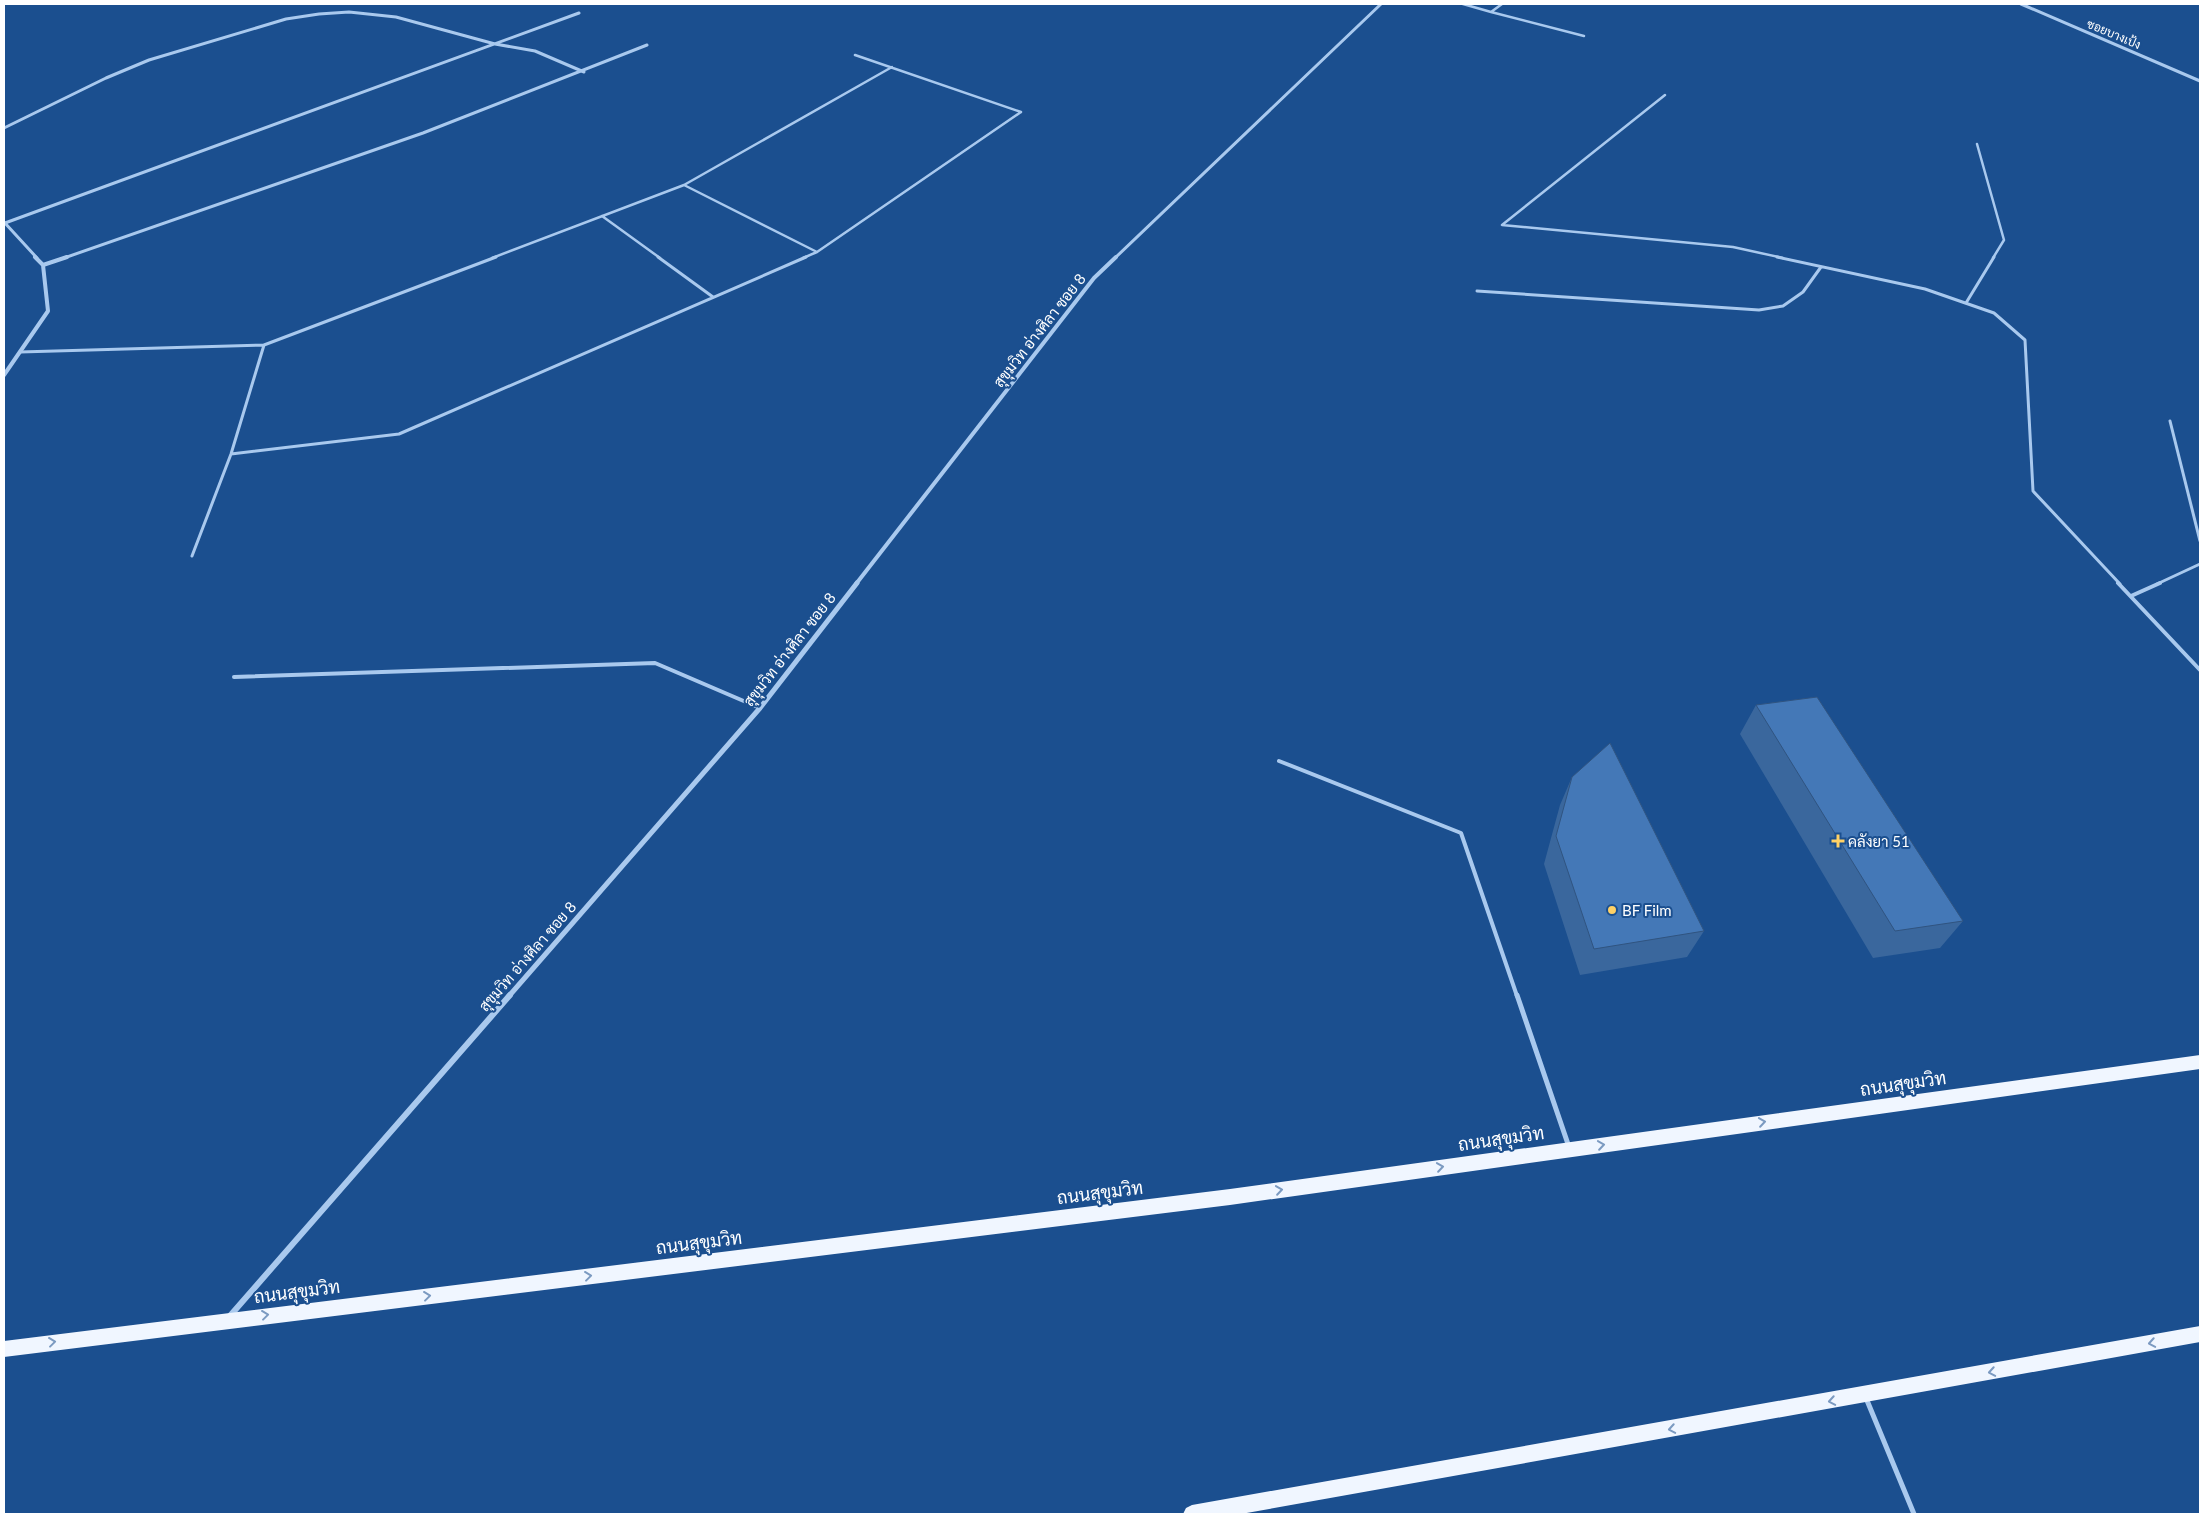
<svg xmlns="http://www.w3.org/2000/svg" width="2204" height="1518" font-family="Lato,Sarabun,sans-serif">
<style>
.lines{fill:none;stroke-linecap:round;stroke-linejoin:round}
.lane-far3{stroke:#a9c9ee;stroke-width:2.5}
.lane-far2{stroke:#a9c9ee;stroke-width:3}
.lane-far1{stroke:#a9c9ee;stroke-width:4}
.lane{stroke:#a9c9ee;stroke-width:5}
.street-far3{stroke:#a9c9ee;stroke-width:3}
.street-far2{stroke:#a9c9ee;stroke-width:4}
.street-far1{stroke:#a9c9ee;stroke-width:5}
.street{stroke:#a9c9ee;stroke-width:6}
.primary{fill:#f0f6ff;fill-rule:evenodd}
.wall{fill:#3a679d}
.building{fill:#4478b7;stroke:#305480}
.oneway{stroke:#7b9ac1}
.poi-dot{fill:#ffd166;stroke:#1b4f8f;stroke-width:2}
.labels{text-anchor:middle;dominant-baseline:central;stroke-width:4;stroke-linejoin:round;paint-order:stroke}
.far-street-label{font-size:12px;fill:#fff;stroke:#1b4f8f}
.street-label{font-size:15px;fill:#fff;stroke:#1b4f8f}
.poi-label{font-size:15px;fill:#fff;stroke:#1b4f8f;text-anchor:start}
.near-street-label{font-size:18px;fill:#fff;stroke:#1b4f8f}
</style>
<rect width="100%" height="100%" fill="#1b4f8f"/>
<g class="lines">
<path class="lane-far3" d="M 1463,4 L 1491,12 L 1502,4
M 1491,12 L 1584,36
M 855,55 L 1021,112
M 1665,95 L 1502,225 L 1733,247 L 1783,258
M 1977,144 L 2004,240 L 1993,258
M 684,185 L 817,252
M 602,216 L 660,258
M 492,258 L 684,185 L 892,67
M 803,258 L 817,252 L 1021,112"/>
<path class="lane-far2" d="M 658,257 L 713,297
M 1777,257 L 1925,289 L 1994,313 L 2025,340 L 2033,491 L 2120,584
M 1477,291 L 1759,310 L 1783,306 L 1803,292 L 1821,267
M 1966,303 L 1994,257
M 264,345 L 496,257
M 20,352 L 264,345 L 231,454 L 192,556
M 2170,421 L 2200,541
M 231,454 L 399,434 L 806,257
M 2157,584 L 2200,564"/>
<path class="lane-far1" d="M 2118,583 L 2200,670
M 2131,596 L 2160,583
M 234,677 L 655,663 L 760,708
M 1279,761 L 1461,833 L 1517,996"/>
<path class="lane" d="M 1517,995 L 1569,1147
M 1866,1398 L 1914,1514"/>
<path class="street-far3" d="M 2021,4 L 2200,81
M 4,128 L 106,78 L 149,60 L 286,19 L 319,14 L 349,12 L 396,17 L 495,44 L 535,51 L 584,72
M 4,222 L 37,258
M 5,223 L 579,13
M 64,258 L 423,133 L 647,45
M 1115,258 L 1381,4"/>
<path class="street-far2" d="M 43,265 L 67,257
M 4,375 L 48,311 L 43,265 L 35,257
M 856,584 L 1094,278 L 1116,257"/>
<path class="street-far1" d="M 509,996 L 760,708 L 857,583"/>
<path class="street" d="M 229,1317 L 510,995"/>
<path class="primary" d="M 2200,1055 L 2200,1069 L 1230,1205 L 4,1357 L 4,1341 L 1230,1189 Z
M 2200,1326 L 2200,1342 L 1241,1514 L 1183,1514 L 1186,1508 L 1192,1505 Z"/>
</g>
<path class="wall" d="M 1756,705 L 1963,921 L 1940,948 L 1873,958 L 1740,734 Z
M 1572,777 L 1704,931 L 1687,957 L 1580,975 L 1544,864 L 1560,805 Z"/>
<path class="building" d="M 1817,697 L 1963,921 L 1895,931 L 1756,705 Z
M 1610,743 L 1704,931 L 1594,949 L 1556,836 L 1572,777 Z"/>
<defs><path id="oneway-chevron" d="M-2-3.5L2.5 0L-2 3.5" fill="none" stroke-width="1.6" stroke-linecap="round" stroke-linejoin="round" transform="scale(1.25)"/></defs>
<g class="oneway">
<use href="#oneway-chevron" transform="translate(1762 1122) rotate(-8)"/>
<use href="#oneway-chevron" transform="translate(1601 1145) rotate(-8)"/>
<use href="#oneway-chevron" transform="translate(1440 1167) rotate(-8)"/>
<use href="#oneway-chevron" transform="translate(1279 1190) rotate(-8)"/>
<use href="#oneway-chevron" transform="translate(588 1276) rotate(-7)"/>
<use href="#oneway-chevron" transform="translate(427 1296) rotate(-7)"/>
<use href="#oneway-chevron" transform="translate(265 1315) rotate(-7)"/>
<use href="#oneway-chevron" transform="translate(52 1342) rotate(-7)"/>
<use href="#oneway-chevron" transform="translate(2152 1343) rotate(170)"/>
<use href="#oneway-chevron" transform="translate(1992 1372) rotate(170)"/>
<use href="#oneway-chevron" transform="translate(1832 1401) rotate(170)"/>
<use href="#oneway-chevron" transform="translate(1672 1429) rotate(170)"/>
</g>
<g class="poi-dot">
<path d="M1835.5 833.5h5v5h5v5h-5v5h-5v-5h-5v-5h5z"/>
<circle cx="1612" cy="910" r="5"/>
</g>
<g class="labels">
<g class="far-street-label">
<text transform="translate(2114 34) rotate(23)">ซอยบางเป้ง</text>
</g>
<g class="street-label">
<text transform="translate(1039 330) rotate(-52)">สุขุมวิท อ่างศิลา ซอย 8</text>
<text transform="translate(789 649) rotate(-52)">สุขุมวิท อ่างศิลา ซอย 8</text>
<text transform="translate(527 956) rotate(-49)">สุขุมวิท อ่างศิลา ซอย 8</text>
</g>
<g class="poi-label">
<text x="1848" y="841">คลังยา 51</text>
<text x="1622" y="910">BF Film</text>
</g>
<g class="near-street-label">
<text transform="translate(1903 1083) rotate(-8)">ถนนสุขุมวิท</text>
<text transform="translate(1501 1138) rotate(-8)">ถนนสุขุมวิท</text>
<text transform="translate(1100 1192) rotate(-7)">ถนนสุขุมวิท</text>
<text transform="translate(699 1242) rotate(-7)">ถนนสุขุมวิท</text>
<text transform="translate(297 1291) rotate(-7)">ถนนสุขุมวิท</text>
</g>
</g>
<rect width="2204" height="1518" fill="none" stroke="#ffffff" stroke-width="10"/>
</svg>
